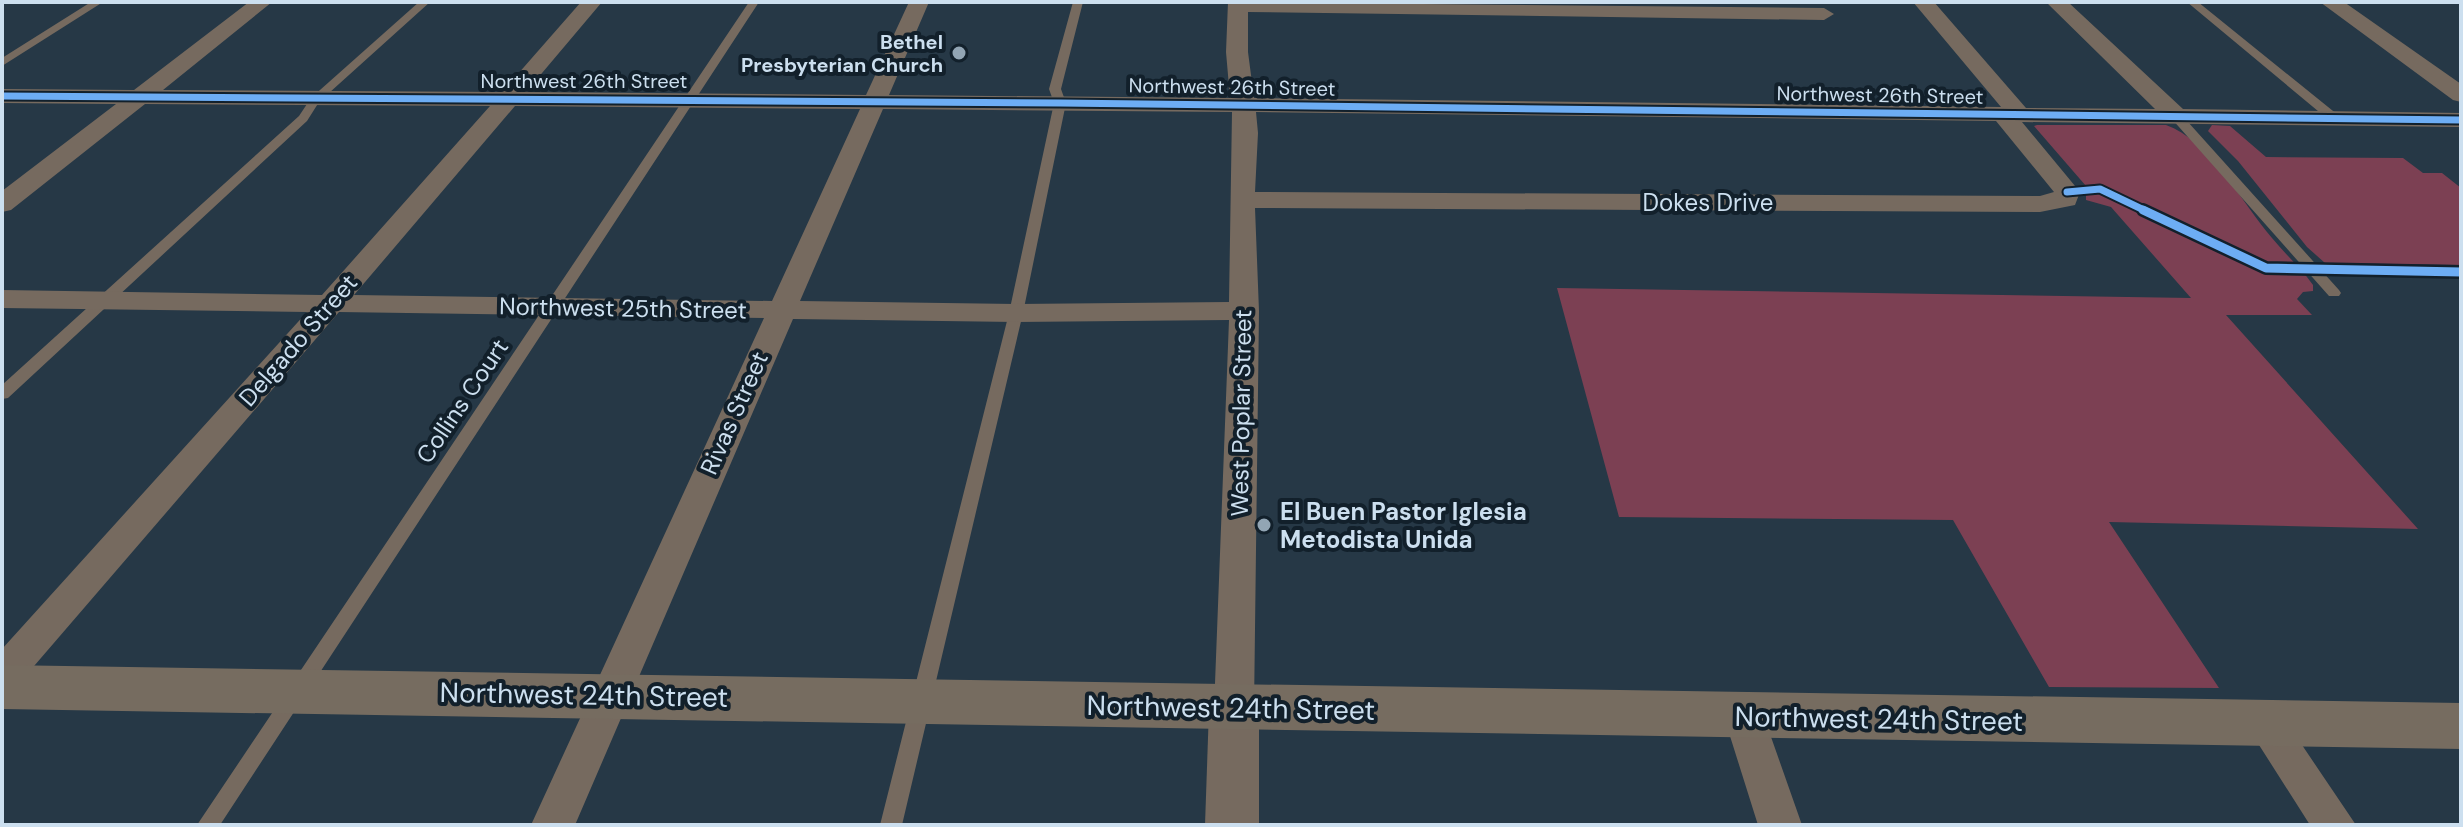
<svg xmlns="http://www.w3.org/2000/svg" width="2463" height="827" font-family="'DM Sans',sans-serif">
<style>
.green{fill:#7c4053}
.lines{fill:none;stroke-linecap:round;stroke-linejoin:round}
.service{fill:#766a5f;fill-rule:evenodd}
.minor{fill:#766a5f;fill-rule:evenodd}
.tertiary{fill:#766a5f;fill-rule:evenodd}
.secondary{fill:#766c60;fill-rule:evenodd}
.cycleway-far1-casing{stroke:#12202b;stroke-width:11}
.cycleway-casing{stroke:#12202b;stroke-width:14}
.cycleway-far1{stroke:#6dadf4;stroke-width:7}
.cycleway{stroke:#6dadf4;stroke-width:9}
.poi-dot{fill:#92a5b4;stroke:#12202b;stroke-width:3}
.labels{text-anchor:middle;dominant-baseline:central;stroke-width:8;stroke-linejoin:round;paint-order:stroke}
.far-poi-label{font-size:20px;font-weight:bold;fill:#ccdfef;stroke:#12202b;text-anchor:end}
.far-street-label{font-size:20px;fill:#ccdfef;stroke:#12202b}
.street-label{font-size:24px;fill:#ccdfef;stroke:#12202b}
.poi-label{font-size:24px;font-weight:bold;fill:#ccdfef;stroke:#12202b;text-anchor:start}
.near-street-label{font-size:28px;fill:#ccdfef;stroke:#12202b}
</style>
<rect width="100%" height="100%" fill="#263846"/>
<path class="green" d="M 2037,125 L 2166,125 C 2208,139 2243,204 2272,238 C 2285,254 2301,268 2313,285 L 2313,291 L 2303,292 L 2297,299 L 2312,315 L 2226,315 L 2418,529 L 2109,522 L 2219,688 L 2049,687 L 1953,520 L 1619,517 L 1557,288 L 2191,298 L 2111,207 L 2086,200 L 2086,186 L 2034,126 Z
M 2212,125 L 2230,126 L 2266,157 L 2403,158 L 2423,173 L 2442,173 L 2461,188 L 2461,265 L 2325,263 L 2307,247 L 2238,161 L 2208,131 Z"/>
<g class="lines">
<path class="service" d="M 91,2 L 103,2 L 2,66 L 2,58 Z
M 419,2 L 430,2 L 319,102 L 307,121 L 8,398 L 2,399 L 2,385 L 299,116 L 311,98 Z
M 749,2 L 759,2 L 220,825 L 197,825 Z
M 1073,2 L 1083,2 L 1061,89 L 1066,103 L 1023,313 L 902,825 L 880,825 L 1009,313 L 1054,103 L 1049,89 Z
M 2187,2 L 2198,2 L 2338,115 L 2338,121 L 2330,121 Z
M 2175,111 L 2179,112 L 2339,290 L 2341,293 L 2339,296 L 2329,296 L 2171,118 L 2169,115 Z"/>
<path class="minor" d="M 249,2 L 272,2 L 163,90 L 502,92 L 581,2 L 602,2 L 526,92 L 866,95 L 909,2 L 929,2 L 889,95 L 1230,98 L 1226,52 L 1228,2 L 1824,8 L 1834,14 L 1824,20 L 1248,12 L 1248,52 L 1254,98 L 2001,107 L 1913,2 L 1934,2 L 2026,108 L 2155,109 L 2046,2 L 2068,2 L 2183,109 L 2461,113 L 2461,127 L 2022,122 L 2080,192 L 2075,205 L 2040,212 L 1255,208 L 1259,311 L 1254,709 L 1248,721 L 1234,726 L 1220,721 L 1214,709 L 1229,320 L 1016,322 L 793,319 L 575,825 L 531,825 L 764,318 L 339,312 L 16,687 L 2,692 L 2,649 L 307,312 L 2,308 L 2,290 L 322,295 L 490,106 L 145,104 L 11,210 L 2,212 L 2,191 L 116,104 L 2,103 L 2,89 L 134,90 ZM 515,106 L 860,109 L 772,301 L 354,295 ZM 883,109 L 1232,112 L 1229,302 L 1016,304 L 800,301 ZM 1256,112 L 1996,121 L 2054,192 L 2040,196 L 1255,192 L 1258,133 Z
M 2320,2 L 2344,2 L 2461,84 L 2461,102 L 2453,100 Z
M 1744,700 L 1758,705 L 1764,717 L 1802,825 L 1758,825 L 1724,717 L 1730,705 Z
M 2265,706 L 2279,711 L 2356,825 L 2310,825 L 2245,723 L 2251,711 Z"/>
<path class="tertiary" d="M 1234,688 L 1252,694 L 1259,709 L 1259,825 L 1205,825 L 1209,709 L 1216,694 Z"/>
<path class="secondary" d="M 2,665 L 2461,703 L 2461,749 L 2,709 Z"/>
<defs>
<path id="cycleway-far1" d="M 2,96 L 1060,103 L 2461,120
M 2067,192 L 2100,189 L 2148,212"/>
<path id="cycleway" d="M 2143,210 L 2266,268 L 2461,272"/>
</defs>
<use href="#cycleway-far1" class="cycleway-far1-casing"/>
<use href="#cycleway" class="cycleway-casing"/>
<use href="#cycleway-far1" class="cycleway-far1"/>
<use href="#cycleway" class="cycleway"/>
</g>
<g class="poi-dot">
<circle cx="959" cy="53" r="8"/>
<circle cx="1264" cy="525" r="8"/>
</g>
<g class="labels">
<g class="far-poi-label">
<text x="943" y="42">Bethel<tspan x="943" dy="23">Presbyterian Church</tspan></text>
</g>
<g class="far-street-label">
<text x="584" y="81">Northwest 26th Street</text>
<text transform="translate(1232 87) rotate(1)">Northwest 26th Street</text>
<text transform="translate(1880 95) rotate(1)">Northwest 26th Street</text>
</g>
<g class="street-label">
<text x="1708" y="202">Dokes Drive</text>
<text transform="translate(623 308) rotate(1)">Northwest 25th Street</text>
<text transform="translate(298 340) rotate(-49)">Delgado Street</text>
<text transform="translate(462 401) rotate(-56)">Collins Court</text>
<text transform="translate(734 413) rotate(-66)">Rivas Street</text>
<text transform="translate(1241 413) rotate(-89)">West Poplar Street</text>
</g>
<g class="poi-label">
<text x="1280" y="511">El Buen Pastor Iglesia<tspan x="1280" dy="28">Metodista Unida</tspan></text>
</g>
<g class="near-street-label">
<text transform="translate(584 695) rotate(1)">Northwest 24th Street</text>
<text transform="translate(1231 708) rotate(1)">Northwest 24th Street</text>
<text transform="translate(1879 719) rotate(1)">Northwest 24th Street</text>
</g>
</g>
<rect width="2463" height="827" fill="none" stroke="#ccdfef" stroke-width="8"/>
</svg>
